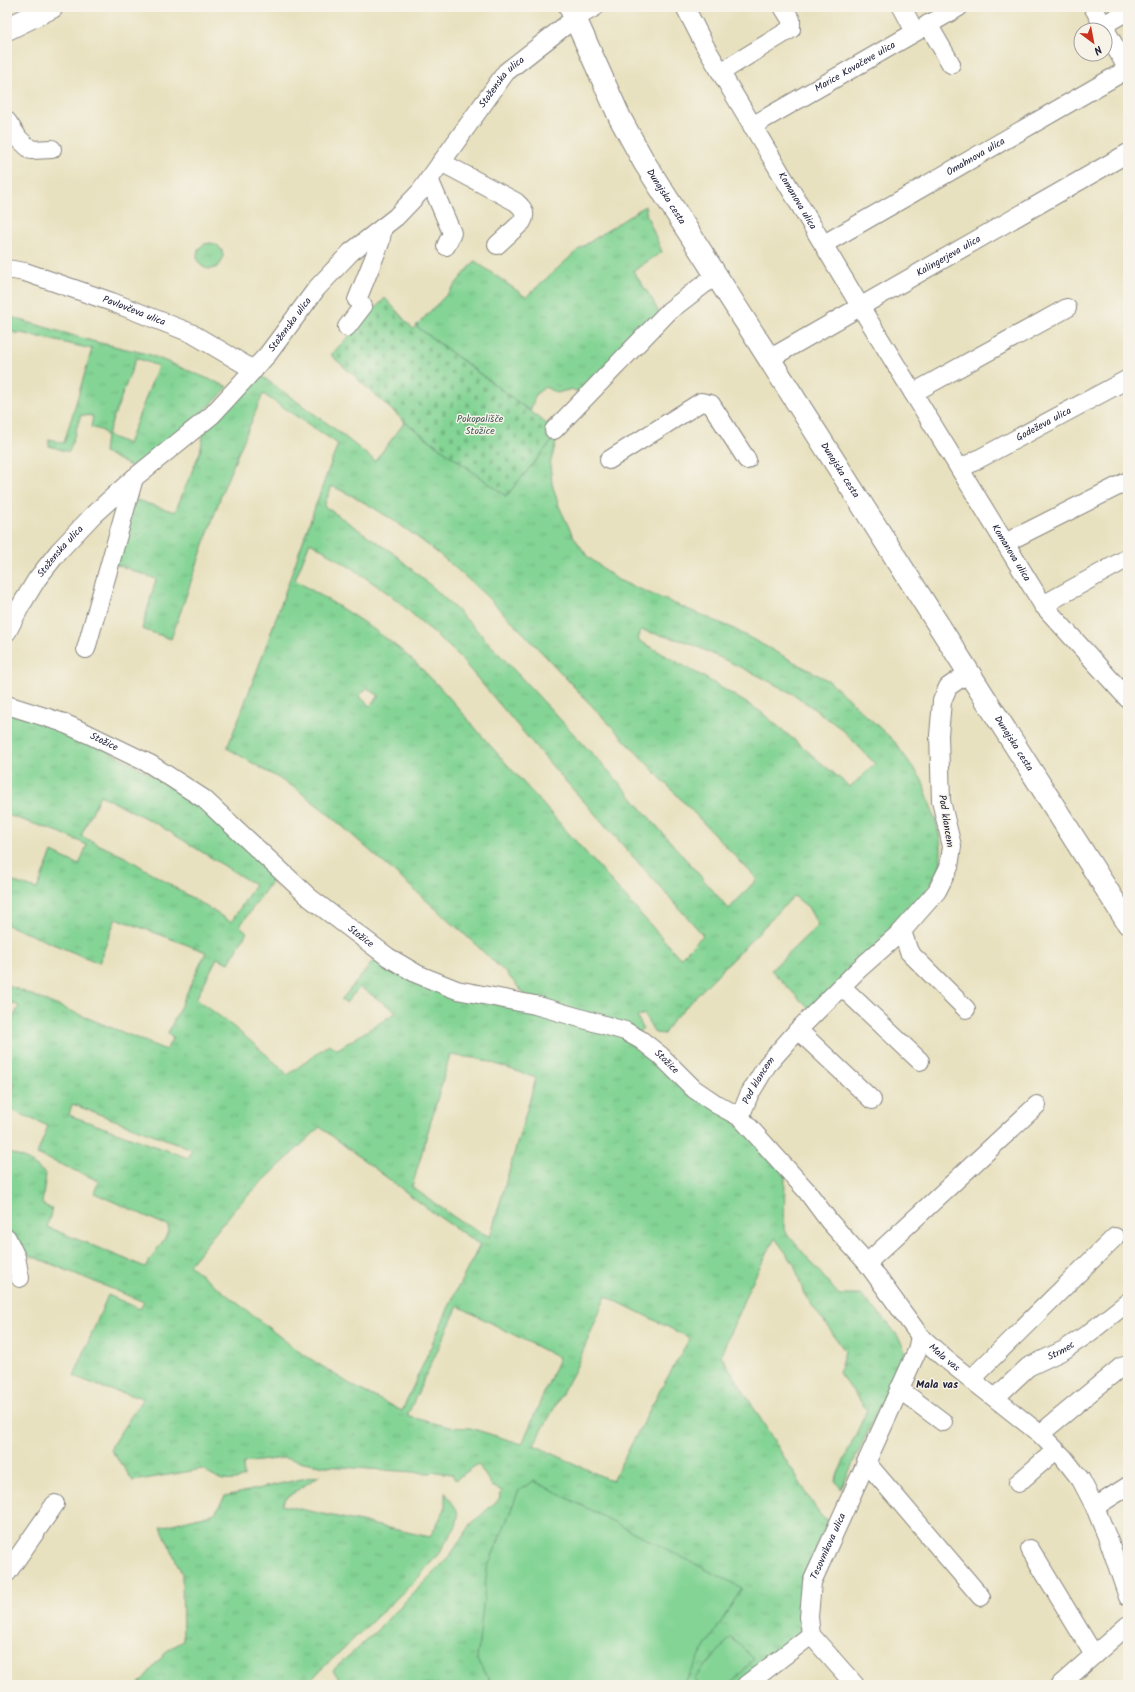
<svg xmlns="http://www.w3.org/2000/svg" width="1135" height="1692" font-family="Kalam,sans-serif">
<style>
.grass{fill:url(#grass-tufts);stroke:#537b68;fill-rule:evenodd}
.cemetery{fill:url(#cemetery-stones);stroke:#537b68}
.pitch{fill:#84d495;stroke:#537b68}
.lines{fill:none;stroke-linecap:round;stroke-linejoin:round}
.minor-casing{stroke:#85827d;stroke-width:20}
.major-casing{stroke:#85827d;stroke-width:24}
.minor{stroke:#fff;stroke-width:18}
.major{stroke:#fff;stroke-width:22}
.labels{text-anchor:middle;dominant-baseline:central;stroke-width:3;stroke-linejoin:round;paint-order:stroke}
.street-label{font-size:10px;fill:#22223b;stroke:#f7f3e8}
.park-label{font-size:10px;fill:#3f5756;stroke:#f7f3e8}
.neighbourhood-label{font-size:11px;font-weight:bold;fill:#22223b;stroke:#f7f3e8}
</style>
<defs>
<pattern id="grass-tufts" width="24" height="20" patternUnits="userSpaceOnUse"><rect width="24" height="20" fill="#84d495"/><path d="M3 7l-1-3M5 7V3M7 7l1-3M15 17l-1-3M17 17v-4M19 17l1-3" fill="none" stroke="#72b681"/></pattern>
<pattern id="cemetery-stones" width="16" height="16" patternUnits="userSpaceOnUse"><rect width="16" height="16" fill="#84d495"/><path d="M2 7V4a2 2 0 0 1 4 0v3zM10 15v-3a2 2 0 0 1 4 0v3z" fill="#72b681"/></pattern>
</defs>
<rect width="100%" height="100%" fill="#f7f3e8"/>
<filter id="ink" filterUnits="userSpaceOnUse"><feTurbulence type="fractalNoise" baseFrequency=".025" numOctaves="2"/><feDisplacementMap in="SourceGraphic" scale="8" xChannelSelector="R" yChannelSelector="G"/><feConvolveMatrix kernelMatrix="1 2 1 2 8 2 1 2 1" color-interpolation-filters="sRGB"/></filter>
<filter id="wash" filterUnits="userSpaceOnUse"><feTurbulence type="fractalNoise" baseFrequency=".012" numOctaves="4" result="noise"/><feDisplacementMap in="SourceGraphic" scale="16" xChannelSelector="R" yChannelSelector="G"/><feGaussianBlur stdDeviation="0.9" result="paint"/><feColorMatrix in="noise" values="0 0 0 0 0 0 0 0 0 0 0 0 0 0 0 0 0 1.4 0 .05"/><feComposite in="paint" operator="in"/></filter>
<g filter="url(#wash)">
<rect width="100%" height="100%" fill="#e8e1bf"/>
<path class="grass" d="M 645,206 L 647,216 L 662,252 L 633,271 L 652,299 L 660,315 L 582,395 L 572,389 L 557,393 L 545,387 L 536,394 L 530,411 L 416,326 L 448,293 L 475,261 L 526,297 L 579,249 Z
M197 256a13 13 0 1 1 26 0a13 13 0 1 1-26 0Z
M 7,316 L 92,341 L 148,354 L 228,387 L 210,406 L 134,468 L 104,452 L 106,437 L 103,431 L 91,427 L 93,416 L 81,415 L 69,452 L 49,446 L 49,439 L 64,443 L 92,349 L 21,333 L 14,333 L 7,323 ZM 136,358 L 158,366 L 128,444 L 107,435 Z
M 260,375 L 335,429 L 375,461 L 405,422 L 506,496 L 559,433 L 550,464 L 552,484 L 559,506 L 572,534 L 587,556 L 618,580 L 730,627 L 829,681 L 894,741 L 922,780 L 937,825 L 941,844 L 941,866 L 922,900 L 810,1010 L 771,970 L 818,925 L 808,907 L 794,896 L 672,1021 L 664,1034 L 655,1033 L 644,1014 L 637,1017 L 643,1028 L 639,1032 L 527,997 L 506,973 L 461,931 L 326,812 L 295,788 L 227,748 C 268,648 300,545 338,444 L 263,394 L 224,487 L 171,639 L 142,629 L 156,579 L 115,564 L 133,499 L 175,512 L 200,452 L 204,432 ZM 332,486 C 437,534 514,623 592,706 C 647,764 702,821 757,879 L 729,909 L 614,777 L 471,624 L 436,590 L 393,553 L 324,506 ZM 310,542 L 353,569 L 392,596 L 455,652 L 553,767 L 703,935 L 680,958 L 488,743 C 461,711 434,678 402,651 C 370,624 331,602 295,580 ZM 641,630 L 687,642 L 755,674 L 795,695 L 843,730 L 875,764 L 850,787 L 761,712 L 707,679 L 638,640 ZM 367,688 L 379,696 L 370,706 L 359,696 Z
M 8,712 L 53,724 L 132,763 L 199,804 L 276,875 L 240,926 L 247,932 L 229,963 L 217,958 L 196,999 C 229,1022 259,1047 288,1075 L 329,1044 L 338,1049 L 397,1012 L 360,987 L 346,1003 L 341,1000 L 377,957 L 481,1000 L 625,1037 L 752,1136 L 785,1174 L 784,1230 L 839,1295 L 861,1295 C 875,1310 900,1332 905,1352 L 841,1489 L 835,1480 L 867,1410 L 839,1373 L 845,1351 L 804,1294 L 794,1264 L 775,1238 L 748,1290 L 721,1355 L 820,1515 L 828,1520 L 806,1572 L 800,1608 L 799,1637 L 739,1685 L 343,1685 L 333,1670 L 374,1633 L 449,1557 L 472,1523 L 499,1499 L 502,1491 L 492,1486 L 478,1464 L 455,1480 L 452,1474 L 437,1472 L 428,1473 L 325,1466 L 283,1458 L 243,1463 L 244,1477 C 230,1484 214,1480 203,1469 L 133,1481 L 111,1450 L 112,1445 L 143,1398 L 104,1388 L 74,1376 L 108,1295 L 140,1309 L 144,1302 L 22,1252 L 7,1231 L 7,1152 L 28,1160 L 46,1174 L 42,1204 L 52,1209 L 47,1227 L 145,1267 L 169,1232 L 168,1226 L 94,1193 L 99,1181 L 37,1154 L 48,1126 L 7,1108 L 15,1083 L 7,1080 L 7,1023 L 10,1024 L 19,1006 L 7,1001 L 7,985 L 166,1050 L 173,1037 L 168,1033 L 206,952 L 116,918 L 99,963 L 7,925 L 7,880 L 37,889 L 52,852 L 79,865 L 87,845 L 59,832 L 7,815 ZM 100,795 L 157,824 L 255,885 L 231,922 L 127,858 L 81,836 ZM 450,1055 L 481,1059 L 536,1078 L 490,1237 L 457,1219 L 412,1187 ZM 72,1104 L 192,1149 L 188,1158 L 69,1115 ZM 320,1127 L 435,1214 L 480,1245 L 456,1291 L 402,1411 L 353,1386 L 298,1351 L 189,1265 L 238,1205 ZM 606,1296 L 690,1338 L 658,1394 L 612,1481 L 534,1445 L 575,1370 ZM 458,1306 L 559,1358 L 522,1444 L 470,1428 L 449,1427 L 407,1416 Z
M 320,1475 L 286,1498 L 282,1505 L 430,1537 L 445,1509 L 445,1492 L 457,1510 L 458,1517 L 456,1526 L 439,1553 L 418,1578 L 305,1685 L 138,1685 L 168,1650 L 183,1641 L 182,1574 L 161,1527 L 215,1513 L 225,1496 Z"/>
<path class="cemetery" d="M 385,298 L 413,329 L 416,326 L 559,433 L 506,496 L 405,422 L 331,355 Z"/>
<path class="pitch" d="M 534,1481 L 742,1588 L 682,1685 L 492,1685 L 477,1660 L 487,1569 L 519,1490 Z
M 731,1637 L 754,1659 L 730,1685 L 701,1685 L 694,1679 Z"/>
</g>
<g filter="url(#ink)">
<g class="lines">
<defs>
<g id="minor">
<path id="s1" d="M 685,7 L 705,46 L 866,316 L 1043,605 L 1128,699"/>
<path d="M 902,7 L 915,32"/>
<path d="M 1093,7 L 1128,70"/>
<path d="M 928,24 L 951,64"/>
<path d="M 1103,25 L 1128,11"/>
<path d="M 721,72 L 791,29 L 791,20 L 783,7"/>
<path d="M 7,121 L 19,139 L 31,150 L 52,149"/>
<path id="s2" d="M 752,126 L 959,7"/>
<path d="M 441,162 L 516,202 C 523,208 527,213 522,222 L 497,245"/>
<path d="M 429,179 L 452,233 L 446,246"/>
<path id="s3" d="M 824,244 L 1128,69"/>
<path id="s4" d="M 7,269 L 25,272 L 112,302 L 191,333 L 254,370"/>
<path d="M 347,327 L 363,306 L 357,300 L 380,243 L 383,227"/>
<path id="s5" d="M 769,359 L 1128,153"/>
<path d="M 913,393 L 1067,308"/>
<path d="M 554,430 L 669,311 L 716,275"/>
<path d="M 609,460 L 701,402 L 711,404 L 747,460"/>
<path id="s6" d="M 960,469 L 1128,379"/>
<path d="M 1005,543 L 1128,481"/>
<path d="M 1043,605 L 1128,558"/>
<path id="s7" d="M 7,632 L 20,607 L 37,579 L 59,551 L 94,514 L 134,478 L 212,415 L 268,354 L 317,288 L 351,252 L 396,217 L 420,192 L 506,72 L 575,18 L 595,7"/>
<path d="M 86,649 L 134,478"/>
<path id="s8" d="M 7,705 L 61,722 L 88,734 L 150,764 L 204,799 L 310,898 L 388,957 L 417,974 L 457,990 L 535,1005 L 625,1031 L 641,1040 L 660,1055 L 694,1089 L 716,1104 L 740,1117 L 806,1190 L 829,1221 L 867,1263 L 920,1336 L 943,1357 L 1040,1434 L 1063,1457 L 1081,1480 L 1095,1507 L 1110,1544 L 1128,1597"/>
<path d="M 902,931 L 909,952 L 966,1009"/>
<path d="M 842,987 L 920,1061"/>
<path d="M 798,1030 L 872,1100"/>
<path id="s9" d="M 740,1117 L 749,1095 L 767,1065 L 798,1030 L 859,969 L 902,931 L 937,891 L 949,867 L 952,846 L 941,801 L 939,735 L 942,701 L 948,687 L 968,673"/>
<path d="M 7,1238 L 16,1257 L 20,1278"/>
<path d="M 867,1263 L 1037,1105"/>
<path d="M 971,1379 L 1115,1237"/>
<path d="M 899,1389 L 943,1422"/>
<path id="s10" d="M 995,1398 L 1028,1367 L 1064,1350 L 1089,1333 L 1128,1302"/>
<path d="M 1040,1434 L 1121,1367 L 1128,1365"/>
<path d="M 866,1462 L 981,1597"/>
<path d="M 1018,1483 L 1056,1450"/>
<path d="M 1095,1507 L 1128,1486"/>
<path d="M 1030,1549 L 1094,1655"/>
<path d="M 7,1573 L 55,1504"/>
<path d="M 746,1685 L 811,1635"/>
<path id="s11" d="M 855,1685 L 811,1635 L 809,1617 L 812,1582 L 917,1351 L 920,1336"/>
<path d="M 1060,1685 L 1128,1625"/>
</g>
<g id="major">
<path id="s12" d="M 570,7 L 620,118 L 644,162 L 1128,923"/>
<path d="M 7,29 L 52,7"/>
</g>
</defs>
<use href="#minor" class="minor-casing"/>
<use href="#major" class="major-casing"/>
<use href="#minor" class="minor"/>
<use href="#major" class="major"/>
</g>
</g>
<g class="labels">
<g class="street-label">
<text stroke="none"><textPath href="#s2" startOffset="119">Marice Kovačeve ulica</textPath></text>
<text stroke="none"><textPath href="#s7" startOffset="745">Stoženska ulica</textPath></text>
<text stroke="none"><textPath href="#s3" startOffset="175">Omahnova ulica</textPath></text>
<text stroke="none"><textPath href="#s12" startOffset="213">Dunajska cesta</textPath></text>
<text stroke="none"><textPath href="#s1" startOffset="224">Komanova ulica</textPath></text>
<text stroke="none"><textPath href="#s5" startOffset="207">Kalingerjeva ulica</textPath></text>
<text stroke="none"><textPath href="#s4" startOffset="134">Pavlovčeva ulica</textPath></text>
<text stroke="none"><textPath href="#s7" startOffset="421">Stoženska ulica</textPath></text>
<text stroke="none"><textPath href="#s6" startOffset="95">Godeževa ulica</textPath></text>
<text stroke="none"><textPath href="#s12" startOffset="537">Dunajska cesta</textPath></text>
<text stroke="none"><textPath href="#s7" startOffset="97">Stoženska ulica</textPath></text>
<text stroke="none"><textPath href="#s1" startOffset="636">Komanova ulica</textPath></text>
<text stroke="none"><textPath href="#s8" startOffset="104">Stožice</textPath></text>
<text stroke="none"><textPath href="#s12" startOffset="861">Dunajska cesta</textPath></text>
<text transform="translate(946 821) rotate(81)">Pod klancem</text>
<text stroke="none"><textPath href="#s8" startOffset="428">Stožice</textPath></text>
<text stroke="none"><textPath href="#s8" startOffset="764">Stožice</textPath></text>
<text stroke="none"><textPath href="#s9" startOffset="41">Pod klancem</textPath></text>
<text stroke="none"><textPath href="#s10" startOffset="82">Strmec</textPath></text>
<text stroke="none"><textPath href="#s8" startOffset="1173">Mala vas</textPath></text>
<text stroke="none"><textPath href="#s11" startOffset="159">Tesovnikova ulica</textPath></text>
</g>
<g class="park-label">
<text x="480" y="419">Pokopališče<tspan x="480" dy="12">Stožice</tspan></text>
</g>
<g class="neighbourhood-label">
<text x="937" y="1385">Mala vas</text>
</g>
</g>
<rect width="1135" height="1692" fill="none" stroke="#f7f3e8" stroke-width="24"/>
<g transform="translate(1093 42) rotate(148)"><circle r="19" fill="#f7f3e8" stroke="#a29fa3"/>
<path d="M0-3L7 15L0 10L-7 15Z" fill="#c8321e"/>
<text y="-6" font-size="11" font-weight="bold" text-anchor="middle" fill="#22223b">N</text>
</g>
</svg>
